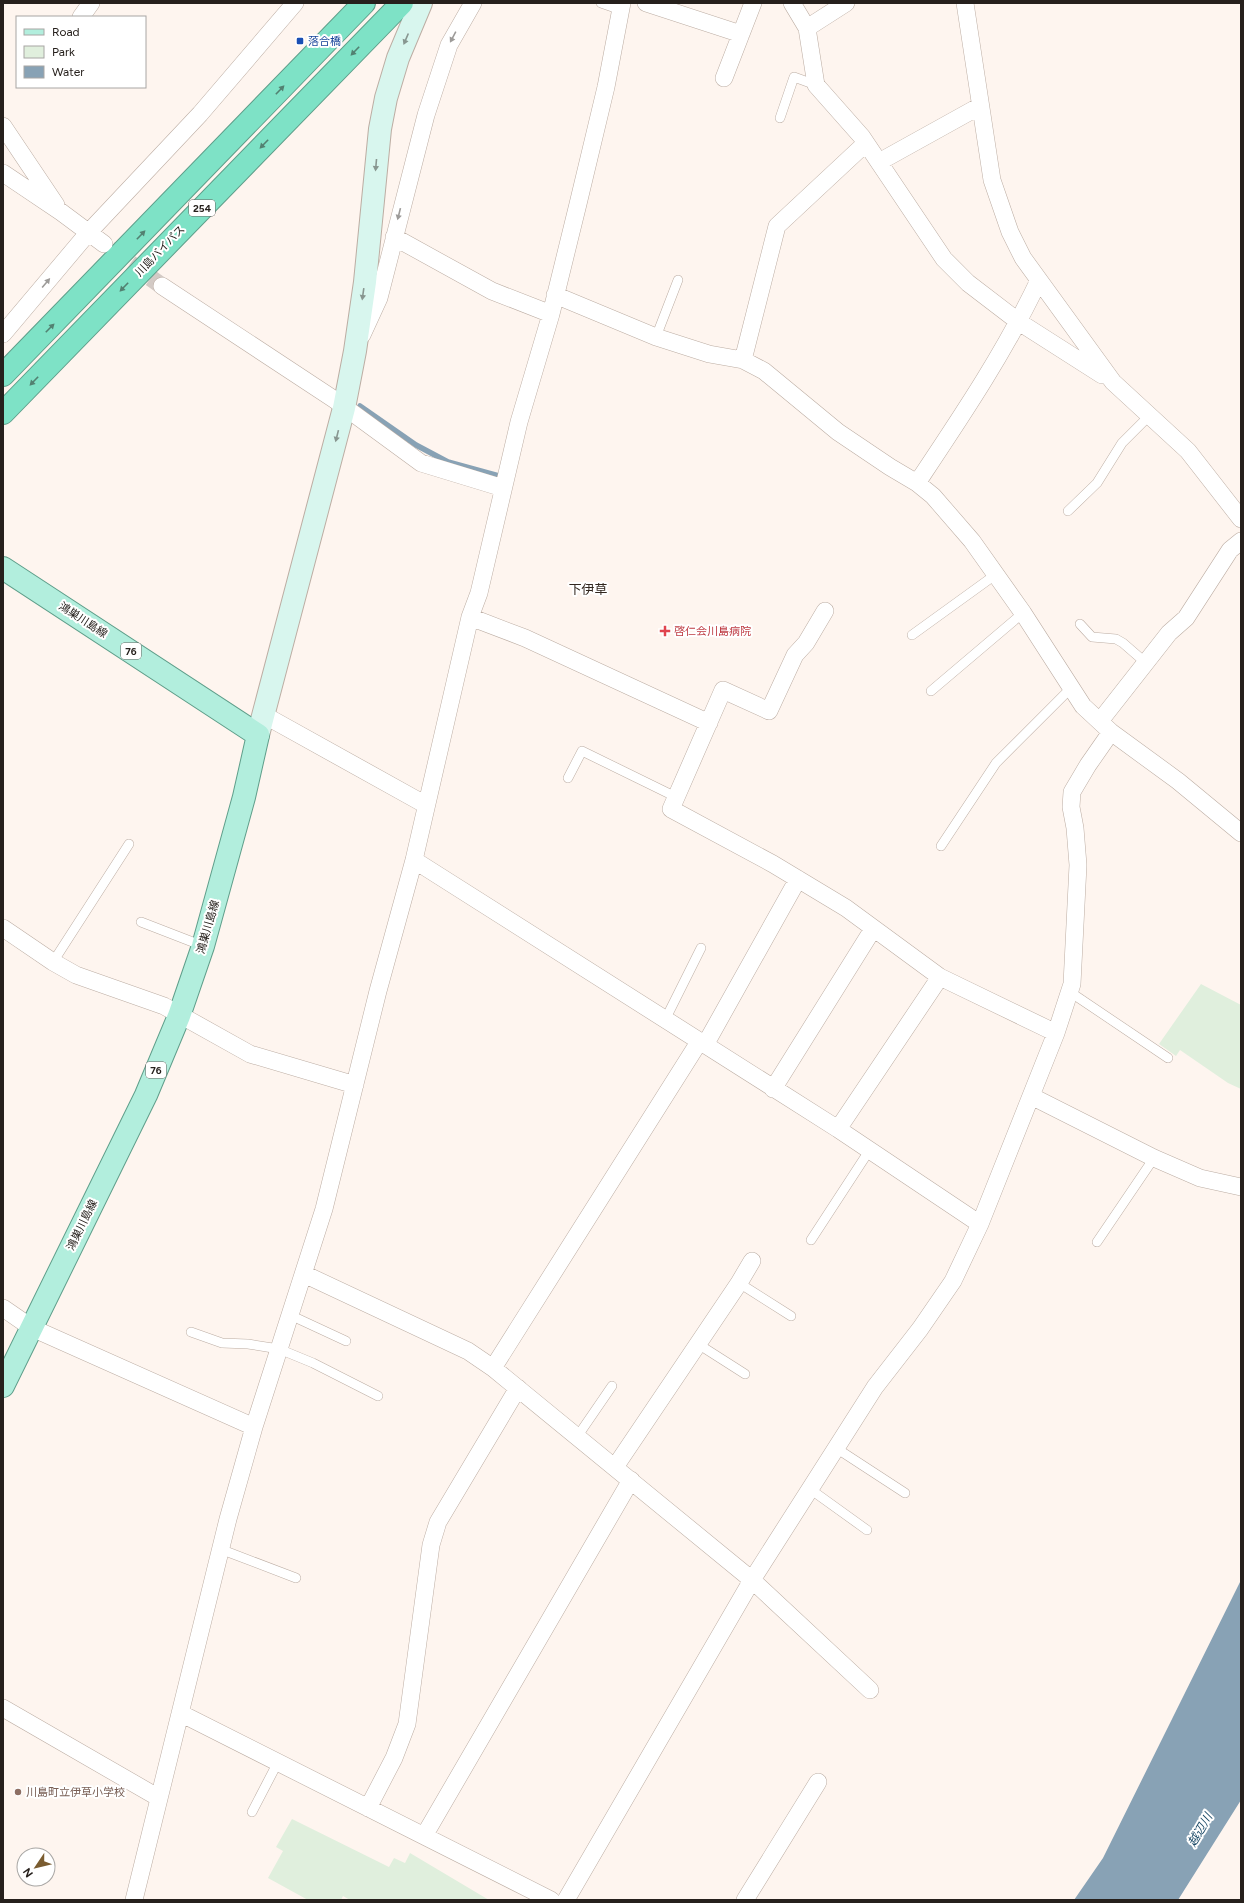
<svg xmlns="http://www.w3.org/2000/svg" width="1244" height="1903" font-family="Figtree,'Noto Sans JP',sans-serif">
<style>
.green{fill:#e0efdd}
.water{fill:#88a2b5}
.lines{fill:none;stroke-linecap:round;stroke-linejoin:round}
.stream{stroke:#88a2b5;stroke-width:5.5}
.street-tunnel{stroke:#d3cac5;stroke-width:17;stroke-dasharray:17 8;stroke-linecap:butt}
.lane-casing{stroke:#bcada3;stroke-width:10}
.street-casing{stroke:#bcada3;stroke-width:18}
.secondary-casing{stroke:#bcada3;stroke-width:24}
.primary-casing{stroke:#5f9e8a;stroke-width:24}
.highway-casing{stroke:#5f9e8a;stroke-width:24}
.lane{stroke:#fff;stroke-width:9}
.street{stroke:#fff;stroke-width:17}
.secondary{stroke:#d8f6ee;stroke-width:22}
.primary{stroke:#b2eedd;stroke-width:22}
.highway{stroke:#7ee2c6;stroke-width:22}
.oneway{fill:#9d9b99}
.oneway2{fill:#889690}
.oneway3{fill:#528171}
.transit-dot{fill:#1a4fb4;stroke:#fff;stroke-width:1.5}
.health-dot{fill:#e0444e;stroke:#fff;stroke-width:1.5}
.education-dot{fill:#8d6e63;stroke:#fff;stroke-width:1.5}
.labels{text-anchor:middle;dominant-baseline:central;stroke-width:4;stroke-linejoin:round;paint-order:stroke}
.shield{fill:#fff;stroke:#676360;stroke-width:1}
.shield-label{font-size:10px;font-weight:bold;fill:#26201c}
.transit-label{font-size:11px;fill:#164399;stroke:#fff;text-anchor:start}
.street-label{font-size:11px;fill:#26201c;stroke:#fff}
.health-label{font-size:11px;fill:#be3a42;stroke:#fff;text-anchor:start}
.education-label{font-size:11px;fill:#785e54;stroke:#fff;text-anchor:start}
.water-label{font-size:12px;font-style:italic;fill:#1c4b68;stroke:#fff}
.quarter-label{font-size:13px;fill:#32271f;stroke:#fff}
</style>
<rect width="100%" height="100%" fill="#fef5ef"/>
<path class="green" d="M 1201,984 L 1241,1005 L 1241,1089 L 1228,1083 L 1180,1050 L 1176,1056 L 1159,1044 Z
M 292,1819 L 389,1867 L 394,1858 L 405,1863 L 410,1853 L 489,1900 L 350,1900 L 343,1896 L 341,1900 L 308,1900 L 268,1878 L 283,1851 L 276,1847 Z"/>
<path class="water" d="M 1241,1580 L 1241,1800 L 1178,1900 L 1074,1900 L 1103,1858 Z"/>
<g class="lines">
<path class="stream" d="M 360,406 L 416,445 L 448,462 L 499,476"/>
<path class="street-tunnel" d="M 110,249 L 162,286"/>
<defs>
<path id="lane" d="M 601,3 L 621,10
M 780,118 L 794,77 L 816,85
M 656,337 L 678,280
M 1068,511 L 1097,483 L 1122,443 L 1149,416
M 1080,624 L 1092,637 L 1116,639 L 1123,643 L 1146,663
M 912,635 L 995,575
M 931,691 L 1023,613
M 568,778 L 582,751 L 676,797
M 941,846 L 996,763 L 1071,688
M 141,922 L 203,946
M 53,962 L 129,844
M 1070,992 L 1168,1058
M 665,1020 L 701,948
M 811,1240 L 869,1151
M 1097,1242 L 1154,1158
M 739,1283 L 791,1316
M 290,1315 L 346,1341
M 191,1332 L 222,1343 L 248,1344 L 279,1349 L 313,1363 L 378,1396
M 698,1344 L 745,1374
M 577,1437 L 612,1386
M 836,1448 L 905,1493
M 810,1489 L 867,1530
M 220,1549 L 296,1578
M 252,1812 L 278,1762"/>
<path id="street" d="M 646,3 L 741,34
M 792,3 L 807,28 L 816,85 L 862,137 L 944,259 L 968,283 L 1019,322 L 1102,375
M 965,3 L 992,180 L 1010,232 L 1023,258 L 1113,382 L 1188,451 L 1241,519
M 81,17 L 91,3
M 807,28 L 846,3
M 724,78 L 753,3
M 3,126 L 56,205
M 879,162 L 980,106
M 3,173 L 61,212 L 104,244
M 394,237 L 492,291 L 551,314
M 162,286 L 335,400 L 421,463 L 503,488
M 555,295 L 656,337 L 709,354 L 743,360 L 764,371 L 838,432 L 890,467 L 917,483 L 933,496 L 972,541 L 1023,613 L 1083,706 L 1111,732 L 1178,781 L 1241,833
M 3,334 L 88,233 L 200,114 L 295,3
M 362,335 L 379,298 L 426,115 L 449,45 L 473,3
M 743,360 L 777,226 L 866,143
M 917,483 C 961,417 1005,352 1039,280
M 825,611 L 806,643 L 795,655 L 769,711 L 723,690 L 671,809 L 773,864 L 846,908 L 940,977 L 1056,1033
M 470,617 L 525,638 L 709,723
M 264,715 L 426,805
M 1100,721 L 1169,633 L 1186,618 L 1230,550 L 1241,541
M 414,860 L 838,1129 L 980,1224
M 3,928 L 53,962 L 76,975 L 164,1006 L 250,1054 L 355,1085
M 705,1045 L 798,879
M 773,1089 L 873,929
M 1031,1096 L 1154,1158 L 1200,1178 L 1241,1187
M 838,1129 L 940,977
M 304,1274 L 468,1351 L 493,1368 L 752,1580 L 870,1690
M 3,1308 L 32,1328 L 254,1427
M 493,1368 L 699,1042
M 615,1467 L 739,1283 L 752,1261
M 3,1708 L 159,1798
M 180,1713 L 551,1900
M 368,1808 L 394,1758 L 407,1724 L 431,1545 L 438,1522 L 518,1388
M 424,1836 L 631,1480
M 134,1900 L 228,1519 L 254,1427 L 324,1209 L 378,991 L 414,860 L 470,617 L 479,593 L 519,422 L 551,314 L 578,204 L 606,87 L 622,3
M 566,1900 L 752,1580 L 875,1387 L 920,1329 L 953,1281 L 980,1224 L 1056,1033 L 1072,984 L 1078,865 L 1075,828 L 1071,807 L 1072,792 L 1088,765 L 1111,732
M 745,1900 L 818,1782"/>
<path id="secondary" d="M 258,735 L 344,408 L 355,351 L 365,282 L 380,129 L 386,98 L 398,58 L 421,3"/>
<path id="primary" d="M 3,568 L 258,735 L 244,797 L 203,946 L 179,1016 L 146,1095 L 3,1386"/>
<path id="highway" d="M 3,375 L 364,3
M 3,413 L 402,3"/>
</defs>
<use href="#lane" class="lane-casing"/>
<use href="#street" class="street-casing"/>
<use href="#secondary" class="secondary-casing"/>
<use href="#primary" class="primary-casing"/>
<use href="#highway" class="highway-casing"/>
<use href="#lane" class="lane"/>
<use href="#street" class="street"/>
<use href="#secondary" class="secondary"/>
<use href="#primary" class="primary"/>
<use href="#highway" class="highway"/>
</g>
<defs><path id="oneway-solid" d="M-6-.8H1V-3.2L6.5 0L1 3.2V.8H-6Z"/></defs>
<g class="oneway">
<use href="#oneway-solid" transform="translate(453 37) rotate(118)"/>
<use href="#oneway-solid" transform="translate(399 214) rotate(104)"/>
<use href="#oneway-solid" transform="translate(46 283) rotate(-50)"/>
</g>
<g class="oneway2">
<use href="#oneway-solid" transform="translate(406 39) rotate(113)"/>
<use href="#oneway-solid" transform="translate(376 165) rotate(95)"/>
<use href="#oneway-solid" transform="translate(363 294) rotate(98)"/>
<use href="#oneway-solid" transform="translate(337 436) rotate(104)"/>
</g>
<g class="oneway3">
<use href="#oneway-solid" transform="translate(355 51) rotate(134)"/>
<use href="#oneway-solid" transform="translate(280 90) rotate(-46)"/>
<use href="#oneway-solid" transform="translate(264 144) rotate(134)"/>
<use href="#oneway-solid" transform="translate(141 235) rotate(-46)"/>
<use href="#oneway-solid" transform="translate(124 287) rotate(134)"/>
<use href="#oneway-solid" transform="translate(50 328) rotate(-45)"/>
<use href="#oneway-solid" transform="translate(34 381) rotate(134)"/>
</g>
<rect class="transit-dot" x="296" y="37" width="8" height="8" rx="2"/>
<path class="health-dot" d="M663 625h4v4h4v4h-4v4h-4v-4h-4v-4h4z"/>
<circle class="education-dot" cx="18" cy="1792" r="4"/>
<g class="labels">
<g class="shield">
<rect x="189" y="200" width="26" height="16" rx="3"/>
<rect x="121" y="643" width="20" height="16" rx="3"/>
<rect x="146" y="1062" width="20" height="16" rx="3"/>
</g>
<g class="shield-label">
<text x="202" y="208">254</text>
<text x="131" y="651">76</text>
<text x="156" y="1070">76</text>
</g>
<g class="transit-label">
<text x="308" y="41">落合橋</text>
</g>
<g class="street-label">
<text transform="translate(160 251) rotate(-46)">川島バイパス</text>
<text transform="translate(83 620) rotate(33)">鴻巣川島線</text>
<text transform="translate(208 927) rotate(-74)">鴻巣川島線</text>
<text transform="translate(82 1225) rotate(-64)">鴻巣川島線</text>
</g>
<g class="health-label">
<text x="674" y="631">啓仁会川島病院</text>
</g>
<g class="education-label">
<text x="26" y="1792">川島町立伊草小学校</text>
</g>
<g class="water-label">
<text transform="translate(1200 1830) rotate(-60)">越辺川</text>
</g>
<g class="quarter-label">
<text x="588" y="589">下伊草</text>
</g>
</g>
<rect width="1244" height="1903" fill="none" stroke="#26201c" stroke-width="8"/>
<rect x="16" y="16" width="130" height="72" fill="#ffffff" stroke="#a8a6a4"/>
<rect x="24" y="29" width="20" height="6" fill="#b2eedd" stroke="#a8a6a4"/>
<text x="52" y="36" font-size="12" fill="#26201c">Road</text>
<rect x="24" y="46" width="20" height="12" fill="#e0efdd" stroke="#a8a6a4"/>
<text x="52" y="56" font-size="12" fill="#26201c">Park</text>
<rect x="24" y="66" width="20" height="12" fill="#88a2b5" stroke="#a8a6a4"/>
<text x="52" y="76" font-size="12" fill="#26201c">Water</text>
<g transform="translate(36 1867) rotate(235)"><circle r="19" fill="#ffffff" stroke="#a8a6a4"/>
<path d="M0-3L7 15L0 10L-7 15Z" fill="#7a5c30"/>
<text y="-6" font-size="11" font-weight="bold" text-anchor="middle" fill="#26201c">N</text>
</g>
</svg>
